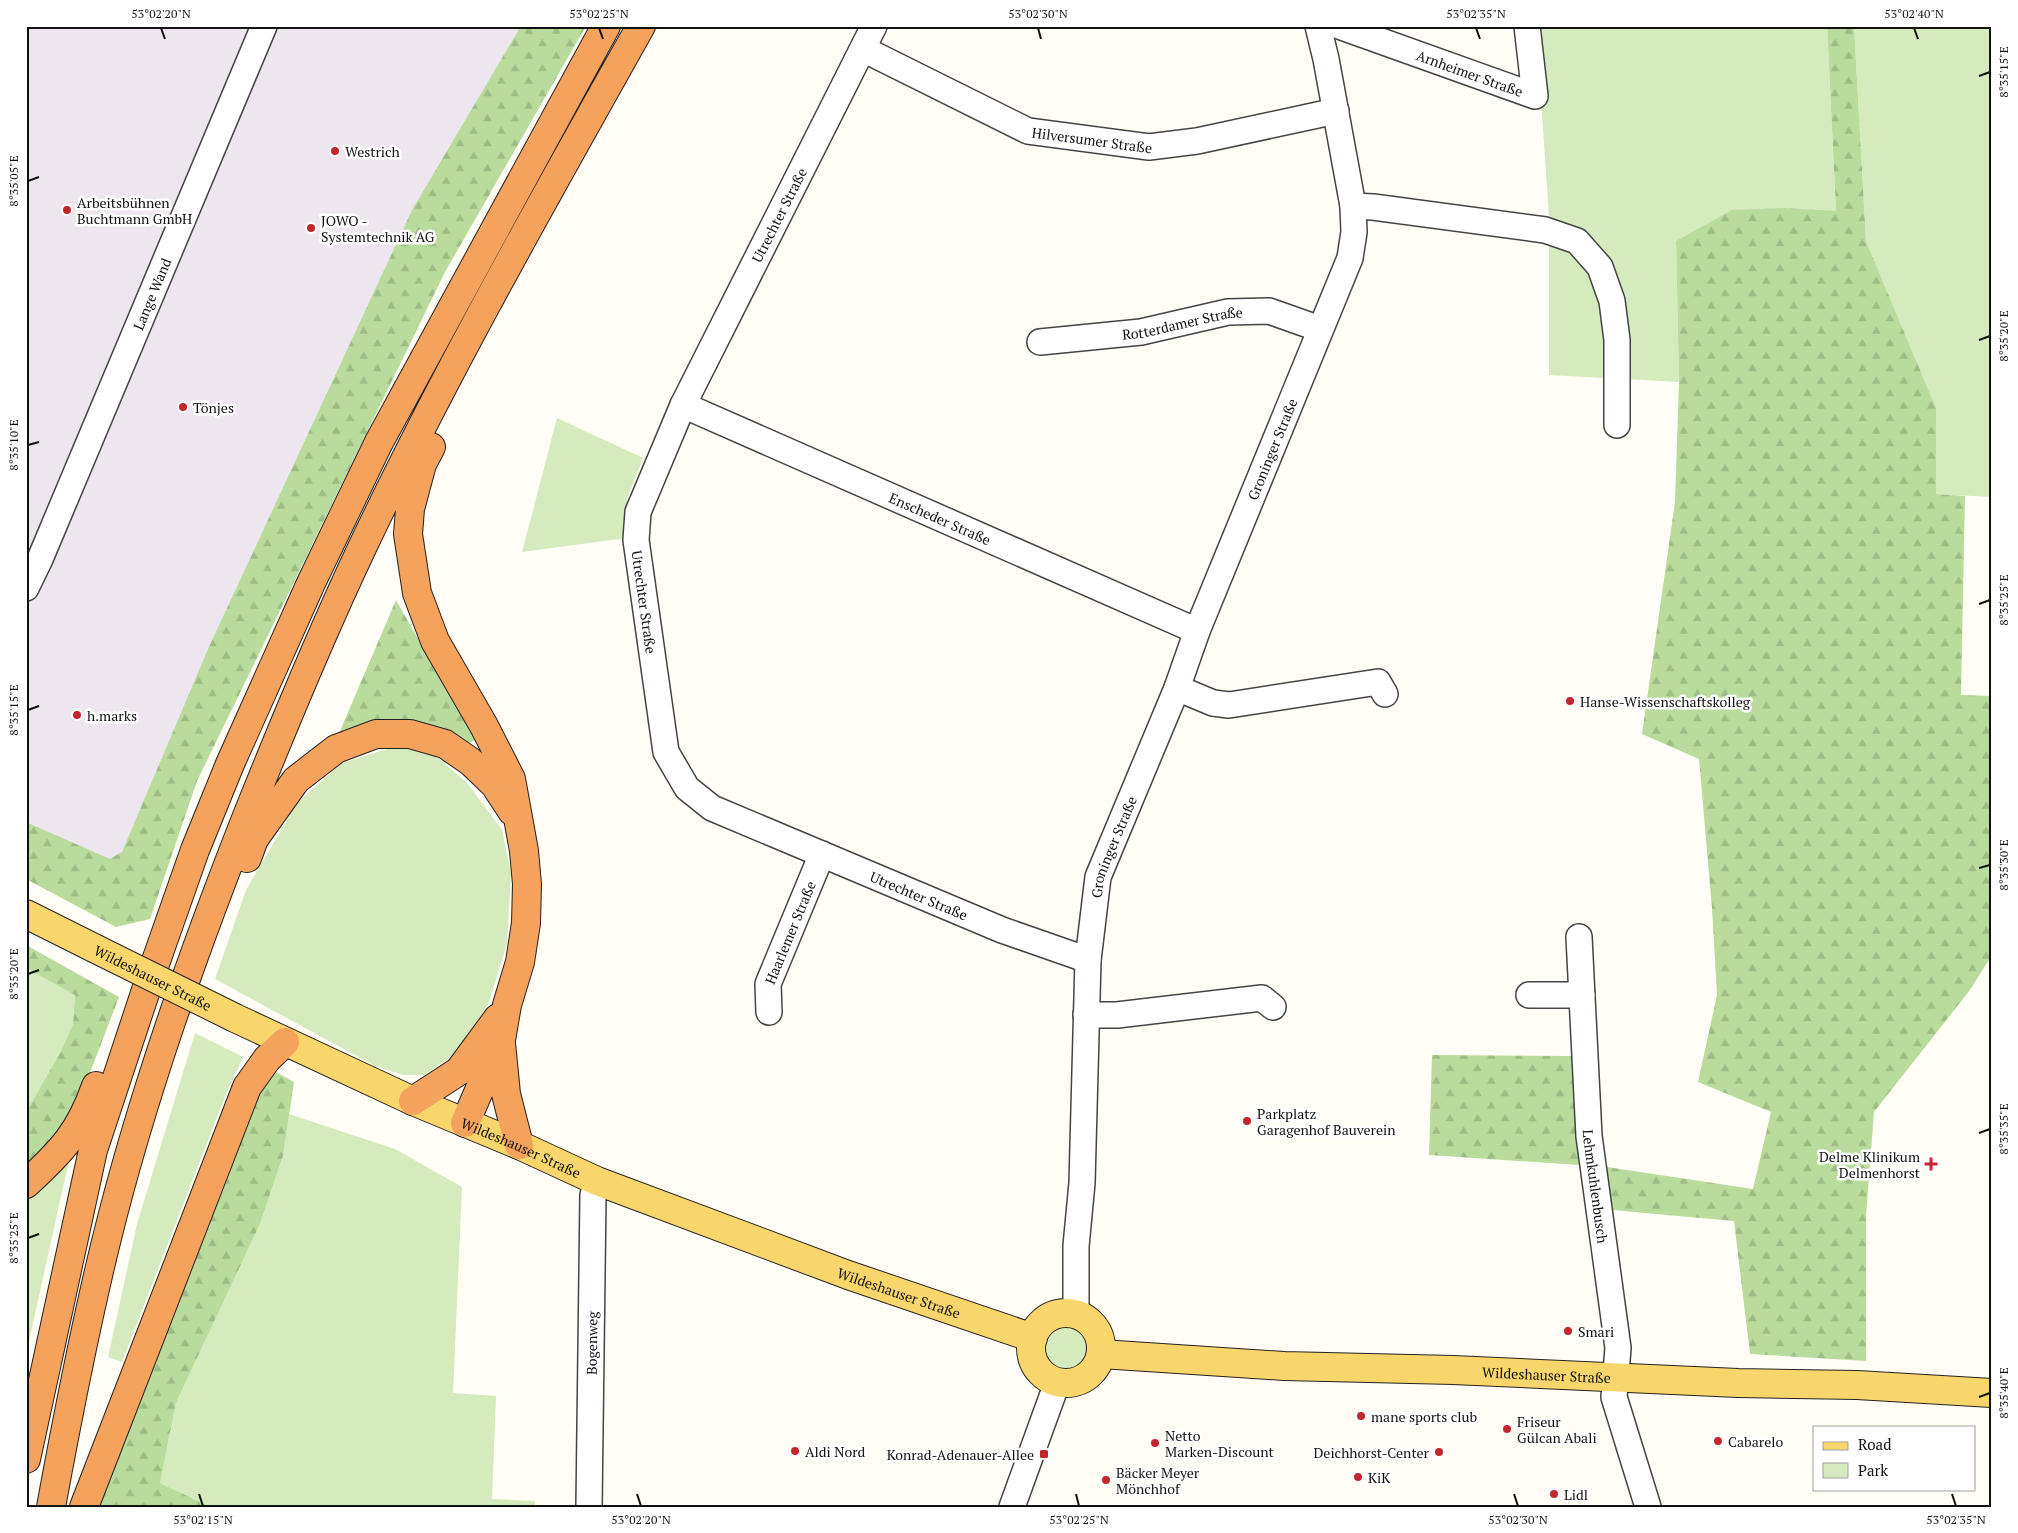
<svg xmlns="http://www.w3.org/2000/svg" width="2018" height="1533" font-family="'PT Serif',serif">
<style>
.industrial{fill:#eee6ef}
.green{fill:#d5ebbd}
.forest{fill:url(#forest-firs)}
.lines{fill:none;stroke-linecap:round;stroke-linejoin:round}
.minor-casing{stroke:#444;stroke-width:28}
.major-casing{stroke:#222;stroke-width:30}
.highway-casing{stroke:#222;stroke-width:30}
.minor{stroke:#fff;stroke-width:25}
.major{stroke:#f9d66b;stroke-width:28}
.highway{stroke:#f5a25d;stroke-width:28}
.major-bridge-casing{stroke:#222;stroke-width:30;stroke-linecap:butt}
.major-bridge{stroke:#f9d66b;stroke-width:28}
.ticks{fill:none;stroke:#111;stroke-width:2}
.poi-dot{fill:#c4262e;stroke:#fff;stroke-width:2}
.labels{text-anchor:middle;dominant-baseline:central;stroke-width:5;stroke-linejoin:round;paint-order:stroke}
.street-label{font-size:14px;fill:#111;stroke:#fff}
.poi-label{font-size:14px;fill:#111;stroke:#fff;text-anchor:start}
.neatline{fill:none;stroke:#111;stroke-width:2}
.ticks-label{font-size:12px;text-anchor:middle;fill:#111}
</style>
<defs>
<pattern id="forest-firs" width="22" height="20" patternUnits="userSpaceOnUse" patternTransform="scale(1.25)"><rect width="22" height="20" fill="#b9dc9c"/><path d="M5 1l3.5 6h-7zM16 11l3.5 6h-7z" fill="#9ebc85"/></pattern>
</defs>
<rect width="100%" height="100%" fill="#fffdf5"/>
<path class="industrial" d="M 26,26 L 547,26 L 135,888 L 26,837 Z"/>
<path class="green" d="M 1536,26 L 1827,26 L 1836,212 L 1785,208 L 1676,241 L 1679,382 L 1549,375 L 1549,216 Z
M 1854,26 L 1992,26 L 1992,497 L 1936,494 L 1936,408 L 1866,241 Z
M 557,418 L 643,458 L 627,499 L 626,538 L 522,552 Z
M 397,746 L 437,757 L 467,783 L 502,830 L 511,873 L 507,944 L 488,1005 L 455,1054 L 424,1075 L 403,1075 L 375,1066 L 215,979 L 246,890 L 297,803 L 342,763 Z
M 26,968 L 75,994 L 73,1024 L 61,1051 L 26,1112 Z
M 195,1033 L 243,1057 L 226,1094 L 122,1362 L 108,1357 L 137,1224 Z
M 289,1114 L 395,1149 L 462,1187 L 453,1393 L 496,1396 L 492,1499 L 535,1501 L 535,1507 L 211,1507 L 160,1483 L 176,1403 L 260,1224 L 283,1156 Z
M 69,1160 L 26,1355 L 26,1199 Z
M1046 1348a21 21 0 1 1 42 0a21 21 0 1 1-42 0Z"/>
<path class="forest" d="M 521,26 L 586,26 L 445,272 L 197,781 L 150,919 L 116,927 L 26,879 L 26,822 L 110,859 L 122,852 L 208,649 L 412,210 Z
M 1827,26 L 1854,26 L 1866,241 L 1936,408 L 1936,494 L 1965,496 L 1961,695 L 1992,696 L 1992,955 L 1970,990 L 1874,1112 L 1866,1216 L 1866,1361 L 1750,1354 L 1734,1221 L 1612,1210 L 1607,1167 L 1753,1189 L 1771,1112 L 1698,1082 L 1717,995 L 1712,908 L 1699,759 L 1642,734 L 1675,502 L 1679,382 L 1676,241 L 1732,210 L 1785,208 L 1836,211 Z
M 396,600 L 475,740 L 465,745 L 337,738 Z
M 26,945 L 119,997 L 83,1091 L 48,1148 L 26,1168 L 26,1112 L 61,1051 L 73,1024 L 75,995 L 26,968 Z
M 1432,1055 L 1572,1056 L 1579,1165 L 1429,1155 Z
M 276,1072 L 294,1082 L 283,1156 L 260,1224 L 176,1403 L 160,1483 L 211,1507 L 96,1507 L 260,1087 Z"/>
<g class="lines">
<defs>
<g id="minor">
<path id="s1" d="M 874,26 L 683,405 L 638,512 L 636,540 L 666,752 L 687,788 L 712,808 L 1002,930 L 1088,960"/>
<path id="s2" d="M 1339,26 L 1535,96 L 1527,26"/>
<path id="s3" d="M 863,49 L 1028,131 L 1149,147 L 1197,141 L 1336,111"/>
<path d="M 1353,206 L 1373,207 L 1545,230 L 1577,241 L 1600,267 L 1612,301 L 1617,340 L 1617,425"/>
<path id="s4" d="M 1040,342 L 1141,332 L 1228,312 L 1269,311 L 1320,329"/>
<path id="s5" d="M 683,405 L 1197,631"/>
<path id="s6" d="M 26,588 L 40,559 L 264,26"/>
<path d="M 1177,688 L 1213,703 L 1229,705 L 1378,682 L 1385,694"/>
<path id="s7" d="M 1579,937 L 1589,1136 L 1618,1348 L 1614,1397 L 1648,1507"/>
<path d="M 1529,995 L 1582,995"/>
<path id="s8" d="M 769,1012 L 768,984 L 822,854"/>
<path d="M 1086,1015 L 1117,1015 L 1262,998 L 1273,1007"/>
<path id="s9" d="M 1076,1314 L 1076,1246 L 1082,1183 L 1088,960 L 1098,877 L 1177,688 L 1197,631 L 1350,258 L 1354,232 L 1353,206 L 1326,59 L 1318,26"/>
<path id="s10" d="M 589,1507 L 593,1195 L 597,1181"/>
<path d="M 1012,1507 L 1057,1383"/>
</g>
<g id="major">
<path d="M 26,914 L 94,948"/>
<path id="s11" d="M 235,1018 L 413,1101 L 519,1145 L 597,1181 L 848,1275 L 1033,1338"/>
<circle cx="1066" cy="1348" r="35"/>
<path id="s12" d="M 1101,1354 L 1284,1366 L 1453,1370 L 1738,1383 L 1857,1385 L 1992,1393"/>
</g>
<path id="highway" d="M 431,447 L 422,464 L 410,509 L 408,534 L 417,593 L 435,641 L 484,726 L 511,779 L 524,851 L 527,884 L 526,923 L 520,962 L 507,1005 L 501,1040 L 465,1123
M 247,858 L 254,839 L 296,780 L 336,749 L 376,734 L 410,734 L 445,744 L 471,762 L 495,785 L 512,811
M 501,1043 L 506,1094 L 519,1145
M 413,1101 L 459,1071 L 498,1018
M 26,1184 C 62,1151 80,1132 96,1086
M 26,1459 L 93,1150 L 150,978 L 195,850 L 230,764 L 311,583 L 379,442 L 606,26
M 51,1507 C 67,1420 84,1332 105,1246 C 141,1098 193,953 249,811 C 284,724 320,637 360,552 C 445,373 544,199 641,26
M 84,1507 L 247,1087 L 267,1059 L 285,1042"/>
</defs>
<use href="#minor" class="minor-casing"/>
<use href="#major" class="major-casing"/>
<use href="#highway" class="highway-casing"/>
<use href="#minor" class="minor"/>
<use href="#major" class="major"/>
<use href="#highway" class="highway"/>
<defs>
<g id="major-bridge">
<path id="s13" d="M 94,948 L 235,1018"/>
</g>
</defs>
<use href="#major-bridge" class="major-bridge-casing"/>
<use href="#major-bridge" class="major-bridge"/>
</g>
<path class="ticks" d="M 161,28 L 165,39M 599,28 L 603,39M 1038,28 L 1041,39M 1476,28 L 1480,39M 1914,28 L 1918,39M 1979,76 L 1990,72M 28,181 L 39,177M 1979,340 L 1990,336M 28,445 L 39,442M 1979,604 L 1990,600M 28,710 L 39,706M 1979,868 L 1990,865M 28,974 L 39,970M 1979,1133 L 1990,1129M 28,1238 L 39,1234M 1979,1397 L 1990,1393M 199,1494 L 203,1506M 637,1494 L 641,1506M 1076,1494 L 1079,1506M 1514,1494 L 1518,1506M 1952,1494 L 1956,1506"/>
<g class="poi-dot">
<circle cx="335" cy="151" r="5"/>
<circle cx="67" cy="210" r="5"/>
<circle cx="311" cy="228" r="5"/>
<circle cx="183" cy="407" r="5"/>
<circle cx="1570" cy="701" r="5"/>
<circle cx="77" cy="715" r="5"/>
<circle cx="1247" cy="1121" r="5"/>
<path d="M1928.5 1156.5h5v5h5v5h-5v5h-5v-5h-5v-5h5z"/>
<circle cx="1568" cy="1331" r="5"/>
<circle cx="1361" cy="1416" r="5"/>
<circle cx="1507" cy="1429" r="5"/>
<circle cx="1718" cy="1441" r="5"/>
<circle cx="1155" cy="1443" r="5"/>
<circle cx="795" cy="1451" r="5"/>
<circle cx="1439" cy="1452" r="5"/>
<rect x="1039" y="1449" width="10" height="10" rx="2.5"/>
<circle cx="1358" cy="1477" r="5"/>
<circle cx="1106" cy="1480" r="5"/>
<circle cx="1554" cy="1494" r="5"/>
</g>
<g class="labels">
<g class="street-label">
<text stroke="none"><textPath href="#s2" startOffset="139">Arnheimer Straße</textPath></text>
<text stroke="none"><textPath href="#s3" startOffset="249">Hilversumer Straße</textPath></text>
<text transform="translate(779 215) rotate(-63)">Utrechter Straße</text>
<text stroke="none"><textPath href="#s6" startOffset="320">Lange Wand</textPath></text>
<text stroke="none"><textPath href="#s4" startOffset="144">Rotterdamer Straße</textPath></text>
<text stroke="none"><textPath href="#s9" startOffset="900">Groninger Straße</textPath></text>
<text stroke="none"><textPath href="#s5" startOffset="281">Enscheder Straße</textPath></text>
<text stroke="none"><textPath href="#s1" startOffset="631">Utrechter Straße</textPath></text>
<text stroke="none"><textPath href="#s9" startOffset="471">Groninger Straße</textPath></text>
<text stroke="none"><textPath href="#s1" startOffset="1081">Utrechter Straße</textPath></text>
<text stroke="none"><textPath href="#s8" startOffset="84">Haarlemer Straße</textPath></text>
<text stroke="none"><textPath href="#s13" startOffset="66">Wildeshauser Straße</textPath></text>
<text stroke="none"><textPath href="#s11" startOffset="314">Wildeshauser Straße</textPath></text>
<text stroke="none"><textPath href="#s7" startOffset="250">Lehmkuhlenbusch</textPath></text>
<text stroke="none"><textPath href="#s11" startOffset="719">Wildeshauser Straße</textPath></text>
<text stroke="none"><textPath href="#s10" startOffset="164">Bogenweg</textPath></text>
<text stroke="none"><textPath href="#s12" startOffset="446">Wildeshauser Straße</textPath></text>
</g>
<g class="poi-label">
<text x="345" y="151">Westrich</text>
<text x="77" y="202">Arbeitsbühnen<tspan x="77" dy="16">Buchtmann GmbH</tspan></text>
<text x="321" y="220">JOWO ‑<tspan x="321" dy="16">Systemtechnik AG</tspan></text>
<text x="193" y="407">Tönjes</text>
<text x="1580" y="701">Hanse-Wissenschaftskolleg</text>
<text x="87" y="715">h.marks</text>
<text x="1257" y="1113">Parkplatz<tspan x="1257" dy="16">Garagenhof Bauverein</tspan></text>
<text x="1920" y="1156" text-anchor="end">Delme Klinikum<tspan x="1920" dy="16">Delmenhorst</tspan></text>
<text x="1578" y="1331">Smari</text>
<text x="1371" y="1416">mane sports club</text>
<text x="1517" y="1421">Friseur<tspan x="1517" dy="16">Gülcan Abali</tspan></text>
<text x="1165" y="1435">Netto<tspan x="1165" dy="16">Marken-Discount</tspan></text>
<text x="1728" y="1441">Cabarelo</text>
<text x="805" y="1451">Aldi Nord</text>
<text x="1429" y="1452" text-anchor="end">Deichhorst-Center</text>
<text x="1034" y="1454" text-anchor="end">Konrad-Adenauer-Allee</text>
<text x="1116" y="1472">Bäcker Meyer<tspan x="1116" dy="16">Mönchhof</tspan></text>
<text x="1368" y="1477">KiK</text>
<text x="1564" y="1494">Lidl</text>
</g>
</g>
<rect width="2018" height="1533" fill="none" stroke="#ffffff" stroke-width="55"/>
<rect x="1813" y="1426" width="162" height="65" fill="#ffffff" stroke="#a0a0a0"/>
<rect x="1823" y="1442" width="25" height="8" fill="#f9d66b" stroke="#a0a0a0"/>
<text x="1858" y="1450" font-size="15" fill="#111111">Road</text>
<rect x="1823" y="1463" width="25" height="15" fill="#d5ebbd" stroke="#a0a0a0"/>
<text x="1858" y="1476" font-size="15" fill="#111111">Park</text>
<rect x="28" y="28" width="1962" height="1478" class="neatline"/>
<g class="ticks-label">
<text x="161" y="18">53°02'20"N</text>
<text x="599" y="18">53°02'25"N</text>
<text x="1038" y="18">53°02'30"N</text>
<text x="1476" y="18">53°02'35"N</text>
<text x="1914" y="18">53°02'40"N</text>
<text transform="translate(2004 72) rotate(-90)" y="4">8°35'15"E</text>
<text transform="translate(14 181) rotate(-90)" y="4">8°35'05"E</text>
<text transform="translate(2004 336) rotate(-90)" y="4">8°35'20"E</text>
<text transform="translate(14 445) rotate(-90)" y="4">8°35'10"E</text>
<text transform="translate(2004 600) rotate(-90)" y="4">8°35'25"E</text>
<text transform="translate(14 710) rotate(-90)" y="4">8°35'15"E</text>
<text transform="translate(2004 865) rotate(-90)" y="4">8°35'30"E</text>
<text transform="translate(14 974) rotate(-90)" y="4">8°35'20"E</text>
<text transform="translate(2004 1129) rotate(-90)" y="4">8°35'35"E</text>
<text transform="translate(14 1238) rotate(-90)" y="4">8°35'25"E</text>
<text transform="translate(2004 1393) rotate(-90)" y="4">8°35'40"E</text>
<text x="203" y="1524">53°02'15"N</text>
<text x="641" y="1524">53°02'20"N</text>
<text x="1079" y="1524">53°02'25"N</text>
<text x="1518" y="1524">53°02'30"N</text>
<text x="1956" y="1524">53°02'35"N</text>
</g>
</svg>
